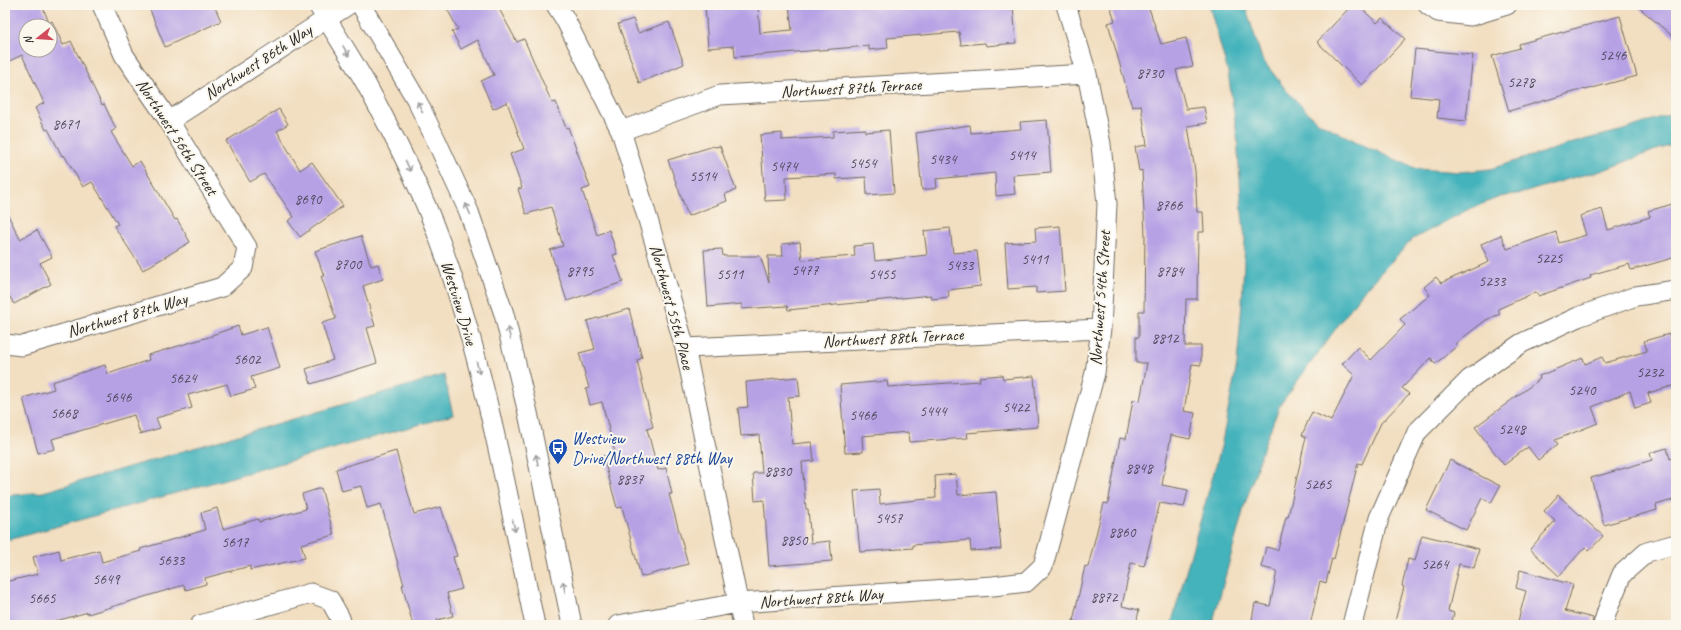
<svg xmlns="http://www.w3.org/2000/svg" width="1681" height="630" font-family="Caveat,sans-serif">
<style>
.water{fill:#44b3bc;stroke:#386f74}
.building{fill:#b6a1e5;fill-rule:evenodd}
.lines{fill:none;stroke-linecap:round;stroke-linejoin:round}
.minor-casing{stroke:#716a5f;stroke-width:21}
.minor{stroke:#fff;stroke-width:19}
.oneway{stroke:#a0a0a0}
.labels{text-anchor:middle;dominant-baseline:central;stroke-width:4;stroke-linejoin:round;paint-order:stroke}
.number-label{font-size:15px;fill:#4e485a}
.street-label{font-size:17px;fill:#2b2b2b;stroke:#fbf7ec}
.transit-label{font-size:17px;fill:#164399;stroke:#fbf7ec;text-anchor:start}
</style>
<rect width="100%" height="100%" fill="#fbf7ec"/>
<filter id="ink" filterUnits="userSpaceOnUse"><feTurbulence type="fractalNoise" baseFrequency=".025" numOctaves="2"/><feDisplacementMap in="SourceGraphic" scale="8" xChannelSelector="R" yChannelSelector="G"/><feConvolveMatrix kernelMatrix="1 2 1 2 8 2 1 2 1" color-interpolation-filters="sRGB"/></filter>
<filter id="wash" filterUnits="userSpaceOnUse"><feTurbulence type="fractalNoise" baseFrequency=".012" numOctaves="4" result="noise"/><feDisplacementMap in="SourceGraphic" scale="16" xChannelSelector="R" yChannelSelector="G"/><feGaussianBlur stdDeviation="0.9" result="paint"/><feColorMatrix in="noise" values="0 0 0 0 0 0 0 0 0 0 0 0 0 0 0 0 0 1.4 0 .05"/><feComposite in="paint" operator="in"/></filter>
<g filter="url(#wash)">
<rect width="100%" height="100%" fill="#f2dec0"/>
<path class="water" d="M 1209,5 L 1245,5 L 1262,59 L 1286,90 L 1316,121 L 1365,146 L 1417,169 L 1461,172 L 1490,169 L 1583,140 L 1624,130 L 1667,115 L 1676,110 L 1676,144 L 1653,151 L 1601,171 L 1575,177 L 1523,193 L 1500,197 L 1467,210 L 1413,239 L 1364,290 L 1280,405 L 1265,443 L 1245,504 L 1212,625 L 1171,625 L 1221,447 L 1237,364 L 1242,303 L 1245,239 L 1242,213 L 1237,135 L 1228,72 Z
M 444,375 L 453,415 L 5,541 L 5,496 L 43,492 Z"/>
<g id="blocks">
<path class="building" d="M 5,5 L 42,5 L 49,23 L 52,21 L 63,45 L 71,41 L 102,105 L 104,104 L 116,129 L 111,132 L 132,166 L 140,161 L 175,220 L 177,219 L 190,242 L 143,270 L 114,226 L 118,224 L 92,182 L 83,187 L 64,155 L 62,156 L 48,129 L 46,130 L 35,108 L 44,103 L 22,55 L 5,63 ZM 26,26 L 50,26 L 50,50 L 26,50 Z
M 148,5 L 214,5 L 221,21 L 165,47 Z
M 445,5 L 497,5 L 517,42 L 524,39 L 552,103 L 556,102 L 566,128 L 568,127 L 590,187 L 582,190 L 597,235 L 609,230 L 617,254 L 613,255 L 623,282 L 567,301 L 550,250 L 563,246 L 551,207 L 526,214 L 518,189 L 522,188 L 510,154 L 524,149 L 507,102 L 493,109 L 481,81 L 494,75 L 478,40 L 461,49 L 452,32 L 458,29 Z
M 705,5 L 758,5 L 760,33 L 792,30 L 789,5 L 1013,5 L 1016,43 L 986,46 L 985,43 L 961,45 L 959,32 L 887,38 L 888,48 L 869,50 L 869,46 L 735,57 L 734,46 L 708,48 Z
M 1110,5 L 1148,5 L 1161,44 L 1186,38 L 1193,66 L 1176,70 L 1186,109 L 1204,107 L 1207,123 L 1188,126 L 1195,171 L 1197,212 L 1203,212 L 1204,232 L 1198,232 L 1197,299 L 1186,299 L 1185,346 L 1201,346 L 1201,365 L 1192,364 L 1184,411 L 1195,413 L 1190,439 L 1171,435 L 1162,485 L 1188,490 L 1184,507 L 1160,503 L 1144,566 L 1131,563 L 1122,606 L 1139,610 L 1136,625 L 1090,625 L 1073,621 L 1085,566 L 1088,567 L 1104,503 L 1108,504 L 1120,438 L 1126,439 L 1133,400 L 1140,401 L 1147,363 L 1136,363 L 1136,337 L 1139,337 L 1139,311 L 1144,311 L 1145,235 L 1142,170 L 1139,171 L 1135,147 L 1147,145 L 1141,105 L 1132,107 L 1108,23 L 1115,21 Z
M 1352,5 L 1358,5 L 1377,23 L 1382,18 L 1405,39 L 1362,85 L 1317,42 Z
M 1636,5 L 1676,5 L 1676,39 Z
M 1620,16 L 1637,76 L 1585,90 L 1584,89 L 1509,111 L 1492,56 L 1520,48 L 1519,44 Z
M 633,19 L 638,33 L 669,22 L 684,64 L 639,83 L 618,24 Z
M 1415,49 L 1473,55 L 1466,121 L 1437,118 L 1439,99 L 1410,96 Z
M 279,109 L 288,124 L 277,131 L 300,170 L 312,162 L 343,206 L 300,237 L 288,221 L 294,217 L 264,174 L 250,182 L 226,141 Z
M 1047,120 L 1051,172 L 1013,175 L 1015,194 L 996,196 L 995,173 L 936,179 L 937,188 L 922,190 L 916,133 L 970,125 L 971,133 L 1021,129 L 1020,122 Z
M 865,129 L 865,132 L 889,130 L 894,193 L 867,195 L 866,177 L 836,179 L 836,174 L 786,177 L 787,200 L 765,201 L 760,135 L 782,133 L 782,140 L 833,137 L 833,131 Z
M 714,146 L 715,147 L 720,146 L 736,190 L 725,194 L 727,201 L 688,216 L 668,160 Z
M 1676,203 L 1676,257 L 1631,270 L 1629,264 L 1590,275 L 1591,278 L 1538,296 L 1536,292 L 1498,309 L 1500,314 L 1486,320 L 1455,344 L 1457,346 L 1435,364 L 1431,358 L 1402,388 L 1409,394 L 1381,423 L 1362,464 L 1358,463 L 1334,559 L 1332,558 L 1326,583 L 1320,581 L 1310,625 L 1251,625 L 1255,603 L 1270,606 L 1277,571 L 1261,567 L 1266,547 L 1278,550 L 1286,517 L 1288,517 L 1306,437 L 1302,435 L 1312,412 L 1331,421 L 1354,375 L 1342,364 L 1358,347 L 1371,360 L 1405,325 L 1400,319 L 1430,295 L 1424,287 L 1436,277 L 1441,283 L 1489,262 L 1481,244 L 1501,235 L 1507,249 L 1556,232 L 1559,243 L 1586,235 L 1580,216 L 1602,209 L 1608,230 L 1650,217 L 1648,211 Z
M 5,209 L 20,239 L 37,230 L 52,257 L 40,263 L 51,284 L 14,304 L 5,289 Z
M 1060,226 L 1065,291 L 1036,293 L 1036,287 L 1008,289 L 1005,243 L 1036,241 L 1035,228 Z
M 950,228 L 953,253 L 977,251 L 981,286 L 948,290 L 949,297 L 932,299 L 931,295 L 788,310 L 787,306 L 742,309 L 742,304 L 708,307 L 704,250 L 722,249 L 723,256 L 760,256 L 769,282 L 768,256 L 783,256 L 782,244 L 800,242 L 802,260 L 855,256 L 854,246 L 873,244 L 875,261 L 927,255 L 924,231 Z
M 361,236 L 371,266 L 378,264 L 383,279 L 363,286 L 375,326 L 367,328 L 377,363 L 311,384 L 306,369 L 333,360 L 322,323 L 336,319 L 321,276 L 324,276 L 315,251 Z
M 629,309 L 642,358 L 637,360 L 653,427 L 647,429 L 658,470 L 666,468 L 672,494 L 669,494 L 688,564 L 641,577 L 622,507 L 617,508 L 603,456 L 615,453 L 602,402 L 590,405 L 586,389 L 589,388 L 579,353 L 595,349 L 587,321 Z
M 238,326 L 241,335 L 267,327 L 280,368 L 251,377 L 255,389 L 231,396 L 227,384 L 188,395 L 192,408 L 156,418 L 160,428 L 140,434 L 134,415 L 52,439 L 55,449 L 38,453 L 23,398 L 54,389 L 52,382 L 105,365 L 108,374 L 149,360 L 148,355 L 212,336 L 212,335 Z
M 1669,334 L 1676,357 L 1676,385 L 1648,393 L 1651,403 L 1635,408 L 1630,391 L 1592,407 L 1598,423 L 1555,440 L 1558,444 L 1538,460 L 1528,447 L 1504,465 L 1475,427 L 1540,379 L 1539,376 L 1583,358 L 1585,364 L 1602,357 L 1605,363 L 1647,351 L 1644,341 Z
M 1002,375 L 1003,379 L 1034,376 L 1038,427 L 967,433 L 968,438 L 909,442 L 908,432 L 862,436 L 863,452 L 845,453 L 840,385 L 887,381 L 888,387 L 980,381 L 979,377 Z
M 798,377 L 800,396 L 788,397 L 792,444 L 812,442 L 814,461 L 802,462 L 806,509 L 808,509 L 811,543 L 830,541 L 832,561 L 769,566 L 764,500 L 755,501 L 753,473 L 762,473 L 759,435 L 741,436 L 738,408 L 748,407 L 746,382 Z
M 1667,448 L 1670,459 L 1676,457 L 1676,499 L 1656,505 L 1657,510 L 1604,525 L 1591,478 L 1652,460 L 1650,453 Z
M 396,451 L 414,514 L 441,507 L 457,556 L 453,557 L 462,589 L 447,593 L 453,616 L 437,620 L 439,625 L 413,625 L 402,585 L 404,585 L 381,504 L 367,508 L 361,486 L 342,491 L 336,469 Z
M 1450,460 L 1500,486 L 1491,503 L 1482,498 L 1466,530 L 1426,510 Z
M 956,474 L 958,495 L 996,492 L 1001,549 L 971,551 L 970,540 L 913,545 L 913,548 L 860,552 L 854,491 L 879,489 L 880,504 L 936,498 L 935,476 Z
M 321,488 L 334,535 L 301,544 L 305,558 L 250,570 L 250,566 L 205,578 L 206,584 L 186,590 L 184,585 L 88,614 L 88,612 L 42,625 L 5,625 L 5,582 L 38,574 L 33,557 L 59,550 L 61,560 L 99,550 L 102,562 L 141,551 L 140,549 L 205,530 L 201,513 L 217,508 L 223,529 L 258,519 L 259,522 L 306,509 L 302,494 Z
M 1558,495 L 1603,536 L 1589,551 L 1585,547 L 1559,576 L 1530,549 L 1555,521 L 1544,511 Z
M 1422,535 L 1479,549 L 1474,568 L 1459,564 L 1448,611 L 1454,613 L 1451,625 L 1394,625 L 1404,587 L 1402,586 L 1408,559 L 1415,561 Z
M 1520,570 L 1573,585 L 1565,611 L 1593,618 L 1592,625 L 1517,625 L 1526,591 L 1516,588 Z"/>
</g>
</g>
<g filter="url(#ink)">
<use href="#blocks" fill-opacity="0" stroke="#716a5f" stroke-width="1"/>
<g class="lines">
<defs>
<path id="minor" d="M 318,5 C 334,31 350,56 365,82 C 393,134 421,188 441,244 C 485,366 508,498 535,625
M 361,5 L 416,99 L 437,142 L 469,212 L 504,314 L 528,413 L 572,625
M 556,5 L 565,19 L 621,131 L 649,223 L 685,348 L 743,625
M 1428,5 L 1438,12 L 1471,16 L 1507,5
M 169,121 L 348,5
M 621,131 L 720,95 L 1087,74
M 5,344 L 22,346 L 222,287 L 243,268 L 247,247 L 169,121 L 124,55 L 102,5
M 685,348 L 1101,329
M 200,625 L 311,593 L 330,600 L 340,618 L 342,625
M 618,625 L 738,603 L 993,586 L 1026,582 L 1043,566 L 1095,373 L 1101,329 L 1107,204 L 1101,144 L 1087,74 L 1066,5
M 1352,625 L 1379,518 L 1417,432 L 1470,379 L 1522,343 L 1578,317 L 1636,296 L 1676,290
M 1603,625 L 1607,611 L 1622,574 L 1647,552 L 1676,544"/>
</defs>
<use href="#minor" class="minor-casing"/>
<use href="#minor" class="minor"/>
</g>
<defs><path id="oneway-shaft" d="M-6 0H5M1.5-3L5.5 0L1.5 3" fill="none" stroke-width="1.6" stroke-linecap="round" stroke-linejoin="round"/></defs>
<g class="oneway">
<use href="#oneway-shaft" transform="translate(346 51) rotate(59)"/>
<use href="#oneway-shaft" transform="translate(420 107) rotate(-116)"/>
<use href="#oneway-shaft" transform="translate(408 166) rotate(65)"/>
<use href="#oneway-shaft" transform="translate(468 209) rotate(-113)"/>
<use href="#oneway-shaft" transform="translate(509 333) rotate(-103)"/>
<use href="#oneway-shaft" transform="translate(478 368) rotate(76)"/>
<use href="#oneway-shaft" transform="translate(537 460) rotate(-102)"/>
<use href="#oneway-shaft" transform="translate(514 526) rotate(78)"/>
<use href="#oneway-shaft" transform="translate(564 587) rotate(-102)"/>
</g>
</g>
<defs>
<symbol id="bus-pin" viewBox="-11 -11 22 30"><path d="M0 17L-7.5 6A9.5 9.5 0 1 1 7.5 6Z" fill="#1a4fb4" stroke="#fbf7ec"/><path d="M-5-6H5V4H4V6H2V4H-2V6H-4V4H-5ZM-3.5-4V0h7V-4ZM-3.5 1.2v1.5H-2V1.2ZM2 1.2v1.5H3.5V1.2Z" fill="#fff"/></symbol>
</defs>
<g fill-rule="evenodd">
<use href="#bus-pin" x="547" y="437" width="22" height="30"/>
</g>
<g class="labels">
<g class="number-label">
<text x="1613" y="55">5246</text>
<text x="1150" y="73">8730</text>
<text x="1521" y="82">5278</text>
<text x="66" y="124">8671</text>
<text x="1022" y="155">5414</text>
<text x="943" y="159">5434</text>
<text x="863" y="163">5454</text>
<text x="784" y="166">5474</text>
<text x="703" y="176">5514</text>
<text x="308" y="199">8690</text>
<text x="1169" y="205">8766</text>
<text x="1549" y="258">5225</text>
<text x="1035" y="259">5411</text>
<text x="348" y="264">8700</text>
<text x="960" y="265">5433</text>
<text x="805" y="270">5477</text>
<text x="580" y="271">8795</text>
<text x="1170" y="271">8784</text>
<text x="730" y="274">5511</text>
<text x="882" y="274">5455</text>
<text x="1492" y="281">5233</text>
<text x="1165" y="338">8812</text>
<text x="247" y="359">5602</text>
<text x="1650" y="372">5232</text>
<text x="183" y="378">5624</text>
<text x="1582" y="390">5240</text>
<text x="118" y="397">5646</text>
<text x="1016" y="407">5422</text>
<text x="933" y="411">5444</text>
<text x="64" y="413">5668</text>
<text x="863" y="415">5466</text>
<text x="1512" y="429">5248</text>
<text x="1139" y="468">8848</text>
<text x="778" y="471">8830</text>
<text x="630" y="479">8837</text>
<text x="1318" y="484">5265</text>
<text x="889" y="518">5457</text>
<text x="1122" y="532">8860</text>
<text x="794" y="540">8850</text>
<text x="235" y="542">5617</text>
<text x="171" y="560">5633</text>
<text x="1435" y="564">5264</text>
<text x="106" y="579">5649</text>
<text x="1104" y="597">8872</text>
<text x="42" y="598">5665</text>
</g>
<g class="street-label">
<text transform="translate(258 62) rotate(-33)">Northwest 86th Way</text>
<text transform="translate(851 88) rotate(-3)">Northwest 87th Terrace</text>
<text transform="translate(177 137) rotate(57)">Northwest 56th Street</text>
<text transform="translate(1100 298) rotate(-86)">Northwest 54th Street</text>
<text transform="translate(459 303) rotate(73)">Westview Drive</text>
<text transform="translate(672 307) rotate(75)">Northwest 55th Place</text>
<text transform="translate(127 315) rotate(-16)">Northwest 87th Way</text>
<text transform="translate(893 338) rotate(-3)">Northwest 88th Terrace</text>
<text transform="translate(821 598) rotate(-4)">Northwest 88th Way</text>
</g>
<g class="transit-label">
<text x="572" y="438">Westview<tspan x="572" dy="20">Drive/Northwest 88th Way</tspan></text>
</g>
</g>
<rect width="1681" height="630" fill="none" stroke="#fbf7ec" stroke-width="20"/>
<g transform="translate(38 38) rotate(253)"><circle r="19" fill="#fbf7ec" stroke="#a8a59f"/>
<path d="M0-3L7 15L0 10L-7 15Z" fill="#d1495b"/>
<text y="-6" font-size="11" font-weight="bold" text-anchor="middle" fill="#2b2b2b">N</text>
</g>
</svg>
